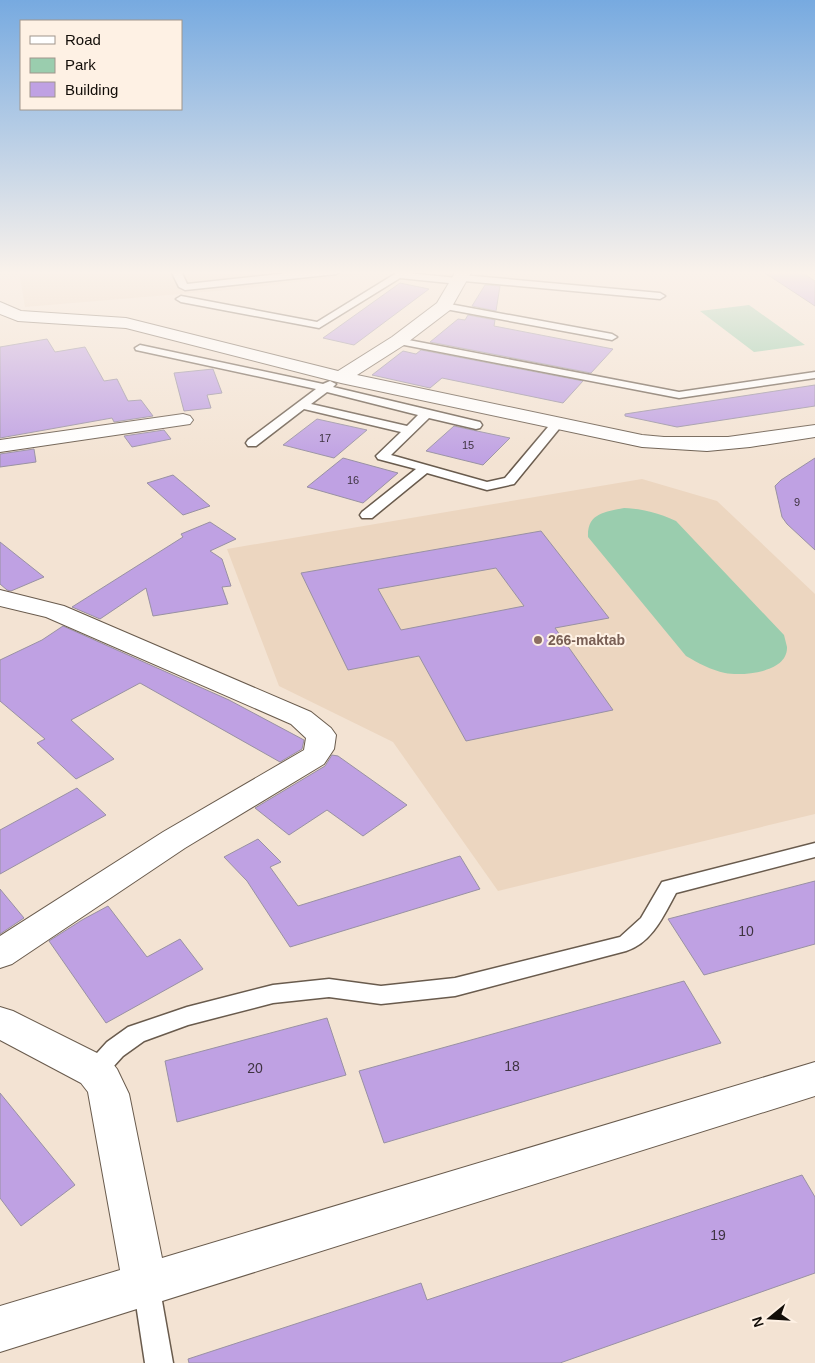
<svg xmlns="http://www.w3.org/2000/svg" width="815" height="1363" font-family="Helvetica,sans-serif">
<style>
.built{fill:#ecd6c0}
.green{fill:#9acdae}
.building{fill:#bfa1e3;stroke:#9991a3;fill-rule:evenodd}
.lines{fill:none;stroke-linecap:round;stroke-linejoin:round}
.service-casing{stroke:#695b4d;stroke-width:3}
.minor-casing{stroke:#695b4d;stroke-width:2}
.service{fill:#fff;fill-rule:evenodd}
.minor{fill:#fff;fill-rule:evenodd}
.education-dot{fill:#8d6e63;stroke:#fef1e4;stroke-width:2}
.labels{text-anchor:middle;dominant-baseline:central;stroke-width:4;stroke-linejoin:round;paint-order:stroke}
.number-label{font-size:11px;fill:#3e3340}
.education-label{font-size:14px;font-weight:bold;fill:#785e54;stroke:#fef1e4;text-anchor:start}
.near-number-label{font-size:14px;fill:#3e3340}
</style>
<rect width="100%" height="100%" fill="#f3e3d3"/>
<path class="built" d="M 19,271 L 389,271 L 240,289 L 25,307 Z
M 642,479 L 717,501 L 815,594 L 815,814 L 498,891 L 393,742 L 279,686 L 227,549 Z"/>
<path class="green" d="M 749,305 L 805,345 L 754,352 L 700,311 Z
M 624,508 C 644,509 659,513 676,521 L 784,635 C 785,639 786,643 787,647 C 788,673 743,676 725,673 C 711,670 698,663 686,656 L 588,537 C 587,513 605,512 624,508 Z"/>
<path class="building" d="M 762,271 L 799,271 L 815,281 L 815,306 Z
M 400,283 L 429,289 L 354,345 L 323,338 Z
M 485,285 L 500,286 L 496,311 L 472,306 Z
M 468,315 L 495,320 L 494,326 L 613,349 L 591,373 L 430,342 L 458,319 L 465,320 Z
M 47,339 L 55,352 L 85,347 L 104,381 L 117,379 L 128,401 L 141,400 L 153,416 L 114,422 L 112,418 L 0,438 L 0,347 Z
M 421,350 L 583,381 L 563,403 L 442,378 L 430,388 L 372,375 L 403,351 L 416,354 Z
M 213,369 L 222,393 L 207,395 L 211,408 L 184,411 L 174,373 Z
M 815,385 L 815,406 L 677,427 L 625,416 L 625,414 Z
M 317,419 L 367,430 L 334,458 L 283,445 Z
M 454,426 L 477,431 L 510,438 L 483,465 L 426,451 Z
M 164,430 L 171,439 L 132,447 L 124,436 Z
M 34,449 L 36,462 L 0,467 L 0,454 Z
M 343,458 L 398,473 L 363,503 L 307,487 Z
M 815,458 L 815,550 L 787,524 L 782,517 L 775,486 L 781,480 Z
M 173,475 L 210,506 L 183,515 L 147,483 Z
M 210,522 L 236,539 L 210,551 L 222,559 L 231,586 L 222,587 L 228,604 L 153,616 L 146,588 L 100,619 L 72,607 L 183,537 L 181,534 Z
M 541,531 L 609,618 L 555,628 L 613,710 L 466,741 L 419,656 L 348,670 L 301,573 ZM 496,568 L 524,606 L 401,630 L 378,589 Z
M 0,542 L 44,577 L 11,591 L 7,590 L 0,584 Z
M 63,626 L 229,700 L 304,740 L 302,749 L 280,762 L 140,683 L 71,720 L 114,759 L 76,779 L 37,743 L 45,739 L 0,701 L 0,660 L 42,640 Z
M 332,755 L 338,756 L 407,805 L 363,836 L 327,810 L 289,835 L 255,808 L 325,766 Z
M 77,788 L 106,815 L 0,874 L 0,830 Z
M 258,839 L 281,862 L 270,867 L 298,906 L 460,856 L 480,889 L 290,947 L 247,881 L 224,857 Z
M 815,881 L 815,944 L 704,975 L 668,919 Z
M 0,889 L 24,918 L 0,934 Z
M 108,906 L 147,957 L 180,939 L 203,969 L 106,1023 L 49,941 L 82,920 Z
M 684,981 L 721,1043 L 384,1143 L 359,1071 Z
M 327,1018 L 346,1075 L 177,1122 L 165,1061 Z
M 0,1093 L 75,1185 L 21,1226 L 0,1198 Z
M 802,1175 L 815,1197 L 815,1273 L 560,1363 L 189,1363 L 188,1359 L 421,1283 L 427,1300 Z"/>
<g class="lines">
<defs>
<path id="service" d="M 171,271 L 181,271 L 187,284 L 307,271 L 341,271 L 336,274 L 185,290 L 179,287 Z
M 398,272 L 457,278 L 462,275 L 660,293 L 665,296 L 660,299 L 464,281 L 459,284 L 400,278 L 319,328 L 181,302 L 176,299 L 181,296 L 317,322 Z
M 444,303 L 612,334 L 617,337 L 612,340 L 440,308 L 440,304 Z
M 398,338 L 679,392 L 815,372 L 815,378 L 679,398 L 394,343 L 393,341 L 394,339 Z
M 140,345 L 323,384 L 330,381 L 336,384 L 333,387 L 480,422 L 482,425 L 480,428 L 476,429 L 429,418 L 391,455 L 487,482 L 505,478 L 553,421 L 557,420 L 563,424 L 514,484 L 487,490 L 427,473 L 372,518 L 362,518 L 360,515 L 362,512 L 416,469 L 378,459 L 376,456 L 401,432 L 304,409 L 256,446 L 248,446 L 246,443 L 248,440 L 316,389 L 136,350 L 135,348 ZM 327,392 L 418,415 L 407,426 L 311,404 Z
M 815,843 L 815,857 L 676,893 C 664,915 652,943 626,951 L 455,996 L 381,1004 L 329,997 L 273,1003 L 188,1025 L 144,1041 L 123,1056 L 103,1078 L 95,1081 L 87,1078 L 84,1071 L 87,1064 L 107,1042 L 128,1027 L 187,1007 L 273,985 L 329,979 L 381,986 L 455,978 L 620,937 L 641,918 L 662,882 Z
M 146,1271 L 155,1275 L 159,1284 L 173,1363 L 145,1363 L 133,1284 L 137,1275 Z"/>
<path id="minor" d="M 456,271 L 472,271 L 450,310 L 404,345 L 357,375 L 642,435 L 664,437 L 728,437 L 815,425 L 815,437 L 750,447 L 707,451 L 642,447 L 341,383 L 126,328 L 18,321 L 0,314 L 0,302 L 21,311 L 126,318 L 338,371 L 392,337 L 437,303 Z
M 183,414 L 190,416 L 193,420 L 190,424 L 0,452 L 0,440 Z
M 0,590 L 64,606 L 311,712 L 331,728 L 336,735 L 334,749 L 324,764 L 185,848 L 12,964 L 0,968 L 0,936 L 163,832 L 304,750 L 306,738 L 291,724 L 46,617 L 0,606 Z
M 0,1007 L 13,1011 L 109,1059 L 117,1069 L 129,1094 L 162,1258 L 815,1062 L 815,1096 L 0,1352 L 0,1306 L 120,1270 L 88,1092 L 81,1083 L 0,1040 Z"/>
</defs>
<use href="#service" class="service-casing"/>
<use href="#minor" class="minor-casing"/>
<use href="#service" class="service"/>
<use href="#minor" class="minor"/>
</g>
<linearGradient id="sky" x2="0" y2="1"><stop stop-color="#77aae0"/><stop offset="0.59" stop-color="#faf2eb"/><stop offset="1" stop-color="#faf2eb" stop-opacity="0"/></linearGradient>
<rect width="815" height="462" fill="url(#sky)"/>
<circle class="education-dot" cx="538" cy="640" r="5"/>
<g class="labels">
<g class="number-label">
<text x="325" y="438">17</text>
<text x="468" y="445">15</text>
<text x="353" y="480">16</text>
<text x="797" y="502">9</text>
</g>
<g class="education-label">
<text x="548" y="640">266-maktab</text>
</g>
<g class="near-number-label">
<text x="746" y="931">10</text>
<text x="512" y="1066">18</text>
<text x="255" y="1068">20</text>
<text x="718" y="1235">19</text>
</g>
</g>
<rect x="20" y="20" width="162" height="90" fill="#fef1e4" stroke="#a0968c"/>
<rect x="30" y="36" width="25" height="8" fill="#ffffff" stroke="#a0968c"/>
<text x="65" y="45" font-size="15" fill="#130e09">Road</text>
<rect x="30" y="58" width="25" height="15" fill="#9acdae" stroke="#a0968c"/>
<text x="65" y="70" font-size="15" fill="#130e09">Park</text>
<rect x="30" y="82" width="25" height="15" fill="#bfa1e3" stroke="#a0968c"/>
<text x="65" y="95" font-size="15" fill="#130e09">Building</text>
<g transform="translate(770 1318) rotate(252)" stroke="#fef1e4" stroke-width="4" paint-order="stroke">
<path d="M0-4L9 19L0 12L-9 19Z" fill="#130e09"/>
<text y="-8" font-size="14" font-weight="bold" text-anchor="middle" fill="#130e09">N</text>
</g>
</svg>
